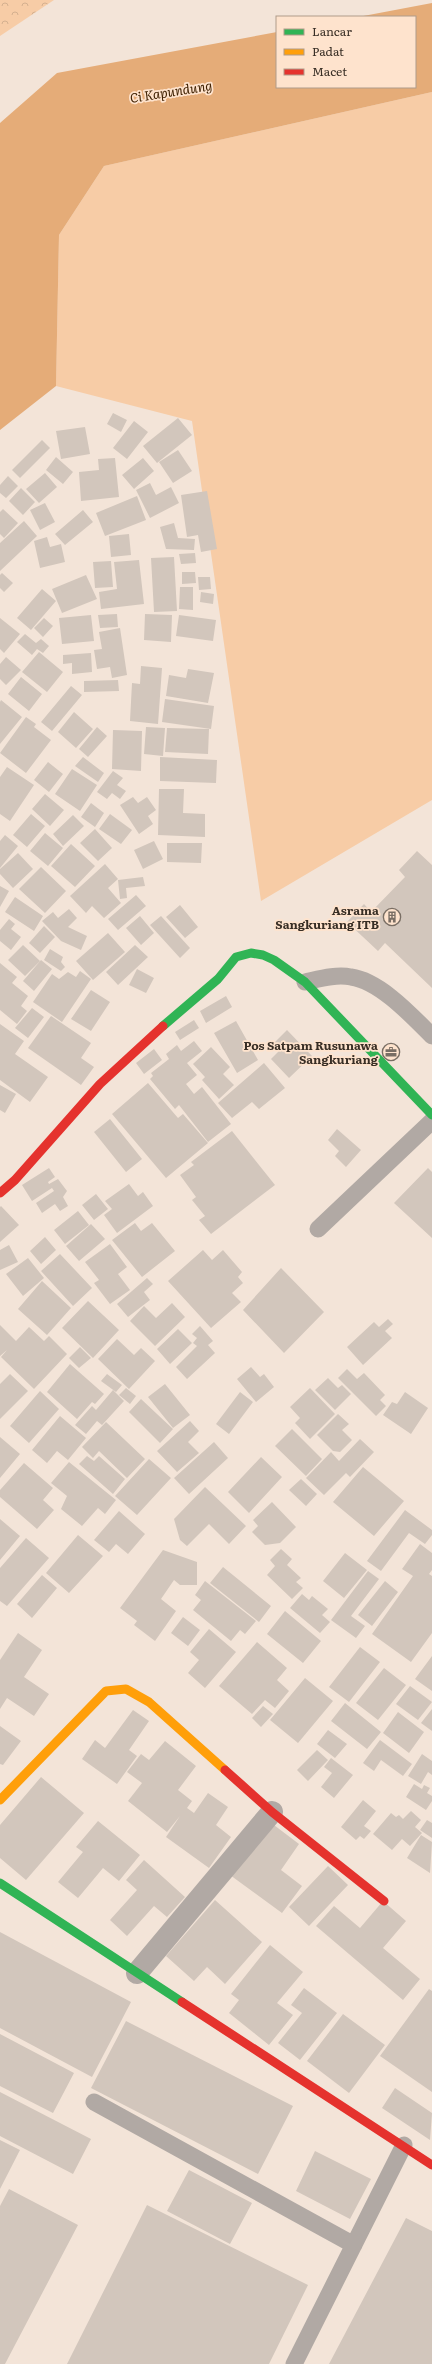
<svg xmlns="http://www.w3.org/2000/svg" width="432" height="2364" font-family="Literata,serif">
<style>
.green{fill:#f7cca6}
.forest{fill:url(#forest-crowns)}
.water{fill:#e5ac78}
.building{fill:#d2c6bc}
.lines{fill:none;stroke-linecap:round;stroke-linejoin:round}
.lane{stroke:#b1a9a4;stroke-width:17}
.street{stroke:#b1a9a4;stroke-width:22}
.fast{stroke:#30b455;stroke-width:9}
.slow{stroke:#ff9f0a;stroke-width:9}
.jam{stroke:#e5322d;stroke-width:9}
.labels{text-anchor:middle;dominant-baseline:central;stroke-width:3.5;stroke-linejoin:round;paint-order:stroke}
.poi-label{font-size:12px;font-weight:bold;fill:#382e25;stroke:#fee3cd;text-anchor:end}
.water-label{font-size:13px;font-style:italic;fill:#402203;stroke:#fee3cd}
</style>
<defs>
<pattern id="forest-crowns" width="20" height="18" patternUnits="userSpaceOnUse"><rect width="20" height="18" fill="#f7cca6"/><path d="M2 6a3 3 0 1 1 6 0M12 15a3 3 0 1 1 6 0" fill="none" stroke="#d4b08f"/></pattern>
</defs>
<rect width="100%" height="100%" fill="#f3e4d8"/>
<path class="green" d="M 432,92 L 432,800 L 261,901 L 192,421 L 56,386 L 59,235 L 104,166 Z"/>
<path class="forest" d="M 0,0 L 54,0 L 0,36 Z"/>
<path class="water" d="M 432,3 L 432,92 L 104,166 L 59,235 L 56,386 L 0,430 L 0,123 L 57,73 L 277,32 L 277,87 L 415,87 L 415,17 L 358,17 Z"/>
<path class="building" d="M 113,413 L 127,420 L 121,432 L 107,424 Z
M 178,418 L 192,435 L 157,463 L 143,446 Z
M 134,421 L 148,432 L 127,459 L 113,448 Z
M 85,427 L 90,454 L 61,459 L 56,431 Z
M 42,440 L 50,448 L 20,478 L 12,470 Z
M 178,450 L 192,471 L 173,483 L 159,462 Z
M 56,457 L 73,472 L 63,484 L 46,470 Z
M 115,458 L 119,497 L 81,501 L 79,472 L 99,470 L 98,459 Z
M 143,458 L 154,471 L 134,489 L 122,475 Z
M 45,473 L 57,487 L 39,503 L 26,489 Z
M 8,476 L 18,486 L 6,498 L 0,493 L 0,485 Z
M 150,483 L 156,495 L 171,487 L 179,503 L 150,518 L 136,490 Z
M 21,488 L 35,502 L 23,515 L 9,501 Z
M 207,491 L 217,549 L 201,552 L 198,535 L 187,537 L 181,495 Z
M 137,496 L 146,520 L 105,536 L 96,513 Z
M 45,503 L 55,522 L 40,530 L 30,510 Z
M 3,509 L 18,523 L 4,538 L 0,534 L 0,512 Z
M 83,510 L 93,522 L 65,545 L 55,534 Z
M 24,521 L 37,536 L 0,571 L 0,543 Z
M 174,523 L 178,538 L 195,539 L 194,550 L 166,549 L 160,527 Z
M 129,534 L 131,555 L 111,557 L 109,536 Z
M 47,537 L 50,547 L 61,544 L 65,562 L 40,568 L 34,541 Z
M 195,553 L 196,563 L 181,564 L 179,554 Z
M 174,557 L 177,611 L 154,612 L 151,558 Z
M 139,560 L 144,604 L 101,609 L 99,592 L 117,589 L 114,562 Z
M 111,561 L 113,587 L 95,588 L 93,562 Z
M 182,572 L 195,572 L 196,583 L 182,584 Z
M 2,573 L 13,583 L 4,592 L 0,588 L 0,575 Z
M 86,575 L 97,599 L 62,613 L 52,589 Z
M 198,577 L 210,577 L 211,589 L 199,590 Z
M 180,587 L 193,587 L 193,610 L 179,609 Z
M 42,589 L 56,601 L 31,630 L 17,618 Z
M 201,592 L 214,594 L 213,604 L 200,602 Z
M 117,614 L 118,627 L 100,628 L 98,615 Z
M 145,614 L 172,615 L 171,642 L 144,640 Z
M 91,615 L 94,641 L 62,644 L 59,618 Z
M 179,615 L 216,620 L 213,641 L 176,636 Z
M 0,618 L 20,634 L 4,653 L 0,649 Z
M 44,618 L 53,626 L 43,637 L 34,628 Z
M 120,628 L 127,675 L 112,678 L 110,667 L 97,669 L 94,650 L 102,649 L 99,632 Z
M 25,634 L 36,643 L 41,639 L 49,646 L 43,653 L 37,649 L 32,655 L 17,642 Z
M 39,652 L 63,672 L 47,692 L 22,672 Z
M 91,653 L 92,672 L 72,674 L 72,663 L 63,664 L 63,655 Z
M 6,657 L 21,670 L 6,685 L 0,679 L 0,664 Z
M 141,666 L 162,668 L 158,724 L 130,721 L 132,683 L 140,684 Z
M 188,669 L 214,673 L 208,703 L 166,696 L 169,675 L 186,678 Z
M 21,677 L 42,694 L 29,711 L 8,694 Z
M 118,680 L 119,691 L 84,692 L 84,681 Z
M 71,686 L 82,695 L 52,731 L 41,722 Z
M 165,699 L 214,706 L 211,729 L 162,722 Z
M 1,700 L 22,717 L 0,744 L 0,702 Z
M 74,712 L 93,729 L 76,748 L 58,732 Z
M 26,717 L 36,724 L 34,727 L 51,740 L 26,773 L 0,753 Z
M 97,727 L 107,736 L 88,757 L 79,749 Z
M 146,727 L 165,728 L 163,756 L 144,754 Z
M 167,728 L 209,729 L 208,754 L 165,752 Z
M 113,730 L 142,731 L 141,771 L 112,769 Z
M 83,757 L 104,773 L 98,782 L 75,766 Z
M 160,757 L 217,760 L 216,783 L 160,781 Z
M 48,762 L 63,774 L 49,792 L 34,780 Z
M 7,767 L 34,785 L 10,821 L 0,814 L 0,777 Z
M 72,769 L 97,785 L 80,811 L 55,794 Z
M 113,771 L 123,778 L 117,785 L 126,791 L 120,799 L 112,793 L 107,799 L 97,792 Z
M 159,789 L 184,789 L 183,813 L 205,814 L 205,837 L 158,835 Z
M 45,794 L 64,810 L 50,826 L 32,809 Z
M 133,797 L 138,803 L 147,797 L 156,810 L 148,816 L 153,824 L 139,834 L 120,805 Z
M 91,803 L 104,813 L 95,827 L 81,817 Z
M 31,814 L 45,826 L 27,847 L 13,835 Z
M 110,814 L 132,830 L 121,844 L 99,829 Z
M 73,815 L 84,826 L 63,846 L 53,834 Z
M 95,829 L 112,848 L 98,861 L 80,843 Z
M 45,833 L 63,848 L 48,866 L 30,851 Z
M 5,835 L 18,846 L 0,868 L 0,841 Z
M 154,841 L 163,859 L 143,869 L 134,850 Z
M 167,843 L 202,843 L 201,863 L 167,862 Z
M 71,844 L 95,866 L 75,887 L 51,866 Z
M 417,851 L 432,865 L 432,988 L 385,943 L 378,951 L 347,922 L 364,904 L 371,912 L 405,877 L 399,870 Z
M 18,853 L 33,869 L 13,888 L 0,874 L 0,869 Z
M 105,864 L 118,879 L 108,888 L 121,903 L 104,918 L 92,906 L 86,913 L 70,896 Z
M 41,867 L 66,891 L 45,913 L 19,889 Z
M 143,877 L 145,886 L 126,888 L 127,898 L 120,899 L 118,880 Z
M 0,886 L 9,891 L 0,907 Z
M 136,895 L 146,906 L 118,930 L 108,919 Z
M 15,897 L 43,916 L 34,931 L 5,912 Z
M 180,905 L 198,927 L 185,938 L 166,917 Z
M 69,909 L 77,918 L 68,927 L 87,936 L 81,950 L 61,941 L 42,921 L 53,912 L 58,918 Z
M 140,916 L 154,933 L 141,945 L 126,928 Z
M 161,916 L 190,948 L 180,958 L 150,925 Z
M 9,919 L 15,924 L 11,929 L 21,937 L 11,950 L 0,941 L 0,930 Z
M 44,926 L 55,937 L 40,953 L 29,943 Z
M 108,933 L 125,952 L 93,980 L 76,961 Z
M 23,945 L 40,961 L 25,976 L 8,960 Z
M 135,945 L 148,957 L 118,985 L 106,972 Z
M 50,949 L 63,957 L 61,962 L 65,967 L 61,971 L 44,960 Z
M 41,960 L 52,969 L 34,991 L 23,981 Z
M 0,963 L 17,977 L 12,983 L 28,996 L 21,1006 L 27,1011 L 17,1024 L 0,1010 Z
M 137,969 L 154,978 L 146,993 L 129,985 Z
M 80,971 L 91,979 L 62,1022 L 33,1002 L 52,974 L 59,979 L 68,972 L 76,977 Z
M 91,990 L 110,1002 L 91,1031 L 71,1019 Z
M 226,996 L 232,1007 L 206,1023 L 200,1011 Z
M 32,1008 L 44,1017 L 28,1038 L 15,1028 Z
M 51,1016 L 91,1043 L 81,1058 L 94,1067 L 81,1085 L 28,1048 Z
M 194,1020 L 199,1028 L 180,1040 L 175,1032 Z
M 236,1021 L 258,1060 L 237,1073 L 214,1033 Z
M 0,1024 L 24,1041 L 15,1054 L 48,1077 L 30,1102 L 0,1080 Z
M 287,1030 L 312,1056 L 289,1078 L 271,1059 L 279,1051 L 273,1044 Z
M 194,1041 L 202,1051 L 187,1063 L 197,1075 L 186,1084 L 194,1094 L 202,1087 L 231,1124 L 208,1142 L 179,1105 L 175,1109 L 150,1079 L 153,1076 L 151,1073 L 169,1059 L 166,1054 L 177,1045 L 181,1051 Z
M 211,1047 L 230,1067 L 223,1074 L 234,1085 L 219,1099 L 202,1080 L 205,1077 L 193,1064 Z
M 154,1049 L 162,1060 L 144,1074 L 136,1063 Z
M 264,1063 L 285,1088 L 259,1109 L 252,1102 L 232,1118 L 218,1103 Z
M 148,1083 L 178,1118 L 183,1114 L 208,1143 L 166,1178 L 112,1114 Z
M 0,1085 L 16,1094 L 5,1113 L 0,1110 Z
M 110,1119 L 142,1159 L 126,1172 L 94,1132 Z
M 337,1129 L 361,1150 L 346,1167 L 335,1156 L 339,1151 L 328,1140 Z
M 232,1131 L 275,1185 L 211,1234 L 199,1220 L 205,1216 L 192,1200 L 196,1197 L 180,1175 L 194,1165 L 191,1162 Z
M 49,1168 L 55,1177 L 48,1182 L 49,1184 L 58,1179 L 67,1191 L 63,1197 L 68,1206 L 60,1211 L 55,1204 L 42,1213 L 36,1203 L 54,1191 L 52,1188 L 32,1201 L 22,1185 Z
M 428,1168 L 432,1172 L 432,1238 L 394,1203 Z
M 129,1184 L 138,1196 L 143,1192 L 153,1206 L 117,1233 L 104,1215 L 112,1209 L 105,1201 Z
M 96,1194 L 108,1209 L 94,1220 L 82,1205 Z
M 1,1206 L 19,1225 L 0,1242 L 0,1207 Z
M 78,1211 L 89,1225 L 65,1244 L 54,1230 Z
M 135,1223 L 141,1231 L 152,1223 L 175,1251 L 142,1277 L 112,1240 Z
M 91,1224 L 105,1239 L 79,1261 L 66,1246 Z
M 45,1237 L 56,1250 L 41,1264 L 30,1251 Z
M 110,1244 L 127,1267 L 118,1274 L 130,1290 L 110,1304 L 94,1283 L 99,1280 L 85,1262 Z
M 9,1245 L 18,1262 L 0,1270 L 0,1250 Z
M 203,1250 L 212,1260 L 223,1250 L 242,1272 L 238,1277 L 243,1283 L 232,1293 L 241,1302 L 211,1328 L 168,1281 Z
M 60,1254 L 92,1288 L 73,1306 L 41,1271 Z
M 28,1258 L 44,1278 L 23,1296 L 6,1274 Z
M 281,1268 L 324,1312 L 284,1353 L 243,1310 Z
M 147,1278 L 153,1284 L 144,1292 L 150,1300 L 128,1317 L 117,1304 Z
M 42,1281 L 71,1308 L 47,1335 L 18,1309 Z
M 88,1301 L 119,1330 L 93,1358 L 62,1328 Z
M 172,1303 L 185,1317 L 155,1346 L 130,1321 L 144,1306 L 156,1318 Z
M 388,1319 L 393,1324 L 385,1331 L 392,1338 L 363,1365 L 347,1347 L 374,1322 L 379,1327 Z
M 0,1325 L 16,1341 L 29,1327 L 44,1341 L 49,1336 L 67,1354 L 34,1389 L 1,1357 L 7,1350 L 0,1356 Z
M 200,1326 L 213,1341 L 208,1345 L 215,1353 L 187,1379 L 176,1367 L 197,1346 L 193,1343 L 197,1338 L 192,1334 Z
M 178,1329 L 192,1343 L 170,1364 L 157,1349 Z
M 117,1339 L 134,1355 L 141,1348 L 155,1361 L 129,1389 L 98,1359 Z
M 80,1347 L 91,1358 L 79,1368 L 69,1358 Z
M 70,1364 L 104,1394 L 95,1404 L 92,1402 L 77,1419 L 47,1392 Z
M 251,1367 L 260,1377 L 264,1374 L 274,1387 L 256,1402 L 237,1379 Z
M 347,1369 L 357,1379 L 364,1373 L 385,1395 L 380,1400 L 386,1406 L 376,1416 L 338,1378 Z
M 10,1374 L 28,1391 L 0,1419 L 0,1384 Z
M 107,1374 L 122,1385 L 116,1392 L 101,1381 Z
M 328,1378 L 338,1388 L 342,1385 L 351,1394 L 335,1410 L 315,1390 Z
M 165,1384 L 190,1415 L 173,1428 L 148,1397 Z
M 126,1388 L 136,1396 L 130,1404 L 119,1395 Z
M 310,1388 L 335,1414 L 310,1439 L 295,1423 L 300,1418 L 290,1407 Z
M 113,1390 L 124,1401 L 102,1425 L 97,1421 L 86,1434 L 75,1425 L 92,1406 L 96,1410 Z
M 40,1391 L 59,1409 L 29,1443 L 10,1426 Z
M 240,1392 L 253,1402 L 229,1434 L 216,1424 Z
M 405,1392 L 428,1408 L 411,1434 L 383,1415 L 392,1402 L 397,1404 Z
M 141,1399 L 173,1429 L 160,1443 L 129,1412 Z
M 338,1414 L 349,1424 L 342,1430 L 352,1440 L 340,1452 L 333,1451 L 317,1435 Z
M 60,1416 L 86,1438 L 68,1460 L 57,1451 L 47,1463 L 32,1450 Z
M 190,1421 L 199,1431 L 188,1442 L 199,1453 L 177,1472 L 157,1451 Z
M 106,1422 L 145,1459 L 127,1478 L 99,1451 L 93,1458 L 82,1447 Z
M 292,1429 L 322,1459 L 306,1476 L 275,1446 Z
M 0,1437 L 20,1454 L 0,1478 Z
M 360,1439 L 374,1452 L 350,1477 L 346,1473 L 324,1495 L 306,1478 L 331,1452 L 339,1461 Z
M 214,1442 L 228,1458 L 189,1494 L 174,1478 Z
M 87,1456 L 94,1461 L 99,1456 L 125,1479 L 113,1494 L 79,1464 Z
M 261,1457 L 282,1477 L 249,1513 L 228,1492 Z
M 149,1459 L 171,1478 L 137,1515 L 115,1496 Z
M 69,1462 L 116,1500 L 105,1514 L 98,1508 L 82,1526 L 61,1509 L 67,1496 L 51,1483 Z
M 24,1463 L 53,1488 L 43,1500 L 54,1510 L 37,1529 L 0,1497 L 0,1490 Z
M 363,1467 L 404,1501 L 374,1536 L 333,1502 Z
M 301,1479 L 317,1494 L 306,1506 L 289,1490 Z
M 205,1487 L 246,1526 L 229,1544 L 209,1524 L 187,1546 L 180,1540 L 174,1519 Z
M 272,1502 L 296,1527 L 280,1543 L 265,1545 L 252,1532 L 258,1526 L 253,1520 Z
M 405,1510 L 432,1530 L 432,1535 L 425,1544 L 409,1533 L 381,1571 L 367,1561 Z
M 119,1511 L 145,1534 L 128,1554 L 116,1544 L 109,1552 L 94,1540 Z
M 0,1519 L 20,1536 L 0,1560 Z
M 78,1535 L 103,1556 L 69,1593 L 46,1573 Z
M 26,1538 L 49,1558 L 7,1606 L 0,1601 L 0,1568 Z
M 420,1544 L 432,1553 L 432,1570 L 429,1574 L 432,1576 L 432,1633 L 411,1662 L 372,1634 L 413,1576 L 402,1569 Z
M 281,1549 L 292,1559 L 287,1565 L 301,1578 L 296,1582 L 303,1588 L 292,1599 L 267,1575 L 275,1566 L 270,1560 Z
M 163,1550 L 197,1562 L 197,1585 L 180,1585 L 174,1580 L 161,1599 L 176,1611 L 155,1641 L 134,1625 L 137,1621 L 120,1608 Z
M 345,1553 L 367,1570 L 344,1598 L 323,1581 Z
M 223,1567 L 271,1606 L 259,1622 L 210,1583 Z
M 368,1571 L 379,1579 L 351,1616 L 365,1626 L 356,1638 L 331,1620 Z
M 42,1575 L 57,1588 L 32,1618 L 17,1604 Z
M 205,1581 L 256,1621 L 245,1634 L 240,1630 L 231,1641 L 193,1610 L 201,1600 L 195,1595 Z
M 385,1581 L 398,1592 L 372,1626 L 358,1615 Z
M 302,1594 L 309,1600 L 312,1596 L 328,1609 L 322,1615 L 330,1622 L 320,1633 L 290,1608 Z
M 285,1611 L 321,1641 L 303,1663 L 267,1634 Z
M 183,1617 L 200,1630 L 188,1646 L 171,1633 Z
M 209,1629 L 236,1652 L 205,1688 L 188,1673 L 199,1660 L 190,1652 Z
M 18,1633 L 42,1650 L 24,1677 L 49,1694 L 34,1716 L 7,1698 L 0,1709 L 0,1660 Z
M 257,1642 L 287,1668 L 277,1680 L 289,1691 L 275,1708 L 265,1700 L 252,1714 L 219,1686 Z
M 360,1647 L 380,1662 L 349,1702 L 329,1687 Z
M 432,1656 L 432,1691 L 415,1679 Z
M 384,1668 L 406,1685 L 378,1720 L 356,1703 Z
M 305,1678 L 333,1701 L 298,1743 L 270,1720 Z
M 410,1686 L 432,1702 L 418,1720 L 396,1704 Z
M 345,1703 L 381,1732 L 367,1749 L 331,1721 Z
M 263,1706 L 273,1714 L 261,1727 L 252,1718 Z
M 432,1709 L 432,1731 L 421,1723 Z
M 133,1710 L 149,1721 L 129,1750 L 137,1756 L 117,1784 L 82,1759 L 95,1740 L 105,1748 Z
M 398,1712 L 424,1732 L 409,1753 L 383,1733 Z
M 0,1726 L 21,1741 L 3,1765 L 0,1764 Z
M 328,1730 L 347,1744 L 335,1758 L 317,1744 Z
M 380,1740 L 412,1764 L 403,1776 L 381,1760 L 374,1771 L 363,1763 Z
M 165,1741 L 196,1766 L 178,1790 L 192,1801 L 187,1808 L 194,1813 L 208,1793 L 228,1807 L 216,1825 L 231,1837 L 209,1868 L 166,1837 L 180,1816 L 167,1832 L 128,1801 L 142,1783 L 127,1772 L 141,1754 L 149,1760 Z
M 317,1750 L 328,1760 L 308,1781 L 297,1770 Z
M 422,1754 L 432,1761 L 432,1775 L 428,1772 L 421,1784 L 408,1776 Z
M 331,1758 L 353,1775 L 334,1798 L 321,1787 L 332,1773 L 324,1767 Z
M 41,1777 L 84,1813 L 26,1880 L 0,1858 L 0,1825 Z
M 414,1784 L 422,1789 L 424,1785 L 430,1788 L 427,1793 L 432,1796 L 432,1801 L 426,1810 L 406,1797 Z
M 363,1800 L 376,1811 L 364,1826 L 371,1831 L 364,1839 L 360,1836 L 356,1840 L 341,1827 Z
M 411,1811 L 421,1820 L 415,1827 L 422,1833 L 410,1846 L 402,1839 L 392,1850 L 373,1834 L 391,1813 L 396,1817 L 399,1815 L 403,1819 Z
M 427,1820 L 432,1823 L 432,1838 L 420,1830 Z
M 98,1821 L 140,1855 L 119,1881 L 103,1868 L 78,1898 L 58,1882 L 83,1852 L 76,1847 Z
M 270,1822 L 299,1844 L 281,1870 L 302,1886 L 282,1913 L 230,1875 Z
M 421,1835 L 432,1842 L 430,1873 L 407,1858 Z
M 144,1860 L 185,1897 L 167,1917 L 154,1906 L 127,1936 L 110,1920 L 137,1890 L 126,1880 Z
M 328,1866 L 348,1885 L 309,1926 L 289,1907 Z
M 215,1900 L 262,1942 L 225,1984 L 207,1967 L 194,1981 L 166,1956 Z
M 383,1901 L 406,1921 L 383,1948 L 420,1979 L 403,2000 L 316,1926 L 334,1906 L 360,1928 Z
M 0,1932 L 131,2002 L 92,2077 L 0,2028 Z
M 270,1945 L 303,1972 L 277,2003 L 293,2015 L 269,2045 L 229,2013 L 239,2000 L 231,1994 Z
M 304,1988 L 337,2013 L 300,2060 L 278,2043 L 302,2013 L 291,2005 Z
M 429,1989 L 432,1991 L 432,2092 L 380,2056 Z
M 343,2014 L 385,2045 L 349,2093 L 307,2061 Z
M 126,2021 L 293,2106 L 258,2174 L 91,2088 Z
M 0,2034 L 74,2073 L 53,2113 L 0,2086 Z
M 395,2088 L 432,2113 L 430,2140 L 382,2108 Z
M 0,2092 L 91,2139 L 73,2174 L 0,2136 Z
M 0,2140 L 20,2150 L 0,2189 Z
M 315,2151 L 371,2179 L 350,2219 L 296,2191 Z
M 189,2170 L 252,2203 L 230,2244 L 167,2211 Z
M 9,2189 L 78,2225 L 5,2364 L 0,2364 L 0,2206 Z
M 147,2205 L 308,2285 L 269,2364 L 67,2364 Z
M 406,2218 L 432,2231 L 432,2364 L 329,2364 Z"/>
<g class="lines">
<path class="lane" d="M 305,982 C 319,979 336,974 351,977 C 380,981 412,1016 432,1036
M 318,1229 L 432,1121
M 94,2102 L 354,2245
M 294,2364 L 404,2145"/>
<path class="street" d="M 137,1973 L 272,1812"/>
<path class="fast" d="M 163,1026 L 218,979 L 236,957 L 251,953 L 263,955 L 274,960 L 305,982 L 432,1115
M 0,1883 L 182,2002"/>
<path class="slow" d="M 0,1800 L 106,1691 L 126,1689 L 149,1702 L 225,1770"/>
<path class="jam" d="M 0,1193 L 15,1180 L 100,1084 L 163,1026
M 225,1770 L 272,1812 L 384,1901
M 182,2002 L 432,2165"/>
</g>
<defs>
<symbol id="building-ring" viewBox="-11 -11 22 22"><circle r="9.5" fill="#fee3cd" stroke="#796e64" stroke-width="1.5"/><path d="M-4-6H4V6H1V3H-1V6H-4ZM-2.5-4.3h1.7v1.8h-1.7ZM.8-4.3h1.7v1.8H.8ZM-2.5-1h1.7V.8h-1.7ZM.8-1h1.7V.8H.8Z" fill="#796e64"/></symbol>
<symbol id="office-ring" viewBox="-11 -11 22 22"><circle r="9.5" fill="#fee3cd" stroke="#796e64" stroke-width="1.5"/><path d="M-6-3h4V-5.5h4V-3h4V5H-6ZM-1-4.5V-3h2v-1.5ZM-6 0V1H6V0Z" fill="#796e64"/></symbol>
</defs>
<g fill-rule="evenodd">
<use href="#building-ring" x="382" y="907" width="20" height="20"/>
<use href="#office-ring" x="381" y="1042" width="20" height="20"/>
</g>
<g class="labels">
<g class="poi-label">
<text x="379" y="910">Asrama<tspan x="379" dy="14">Sangkuriang ITB</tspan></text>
<text x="378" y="1045">Pos Satpam Rusunawa<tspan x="378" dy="14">Sangkuriang</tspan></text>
</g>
<g class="water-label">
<text transform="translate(171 91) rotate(-9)">Ci Kapundung</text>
</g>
</g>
<rect x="276" y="16" width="140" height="72" fill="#fee3cd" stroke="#af9b8a"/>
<rect x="284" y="29" width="20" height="6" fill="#30b455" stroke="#af9b8a"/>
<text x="312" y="36" font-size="12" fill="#382e25">Lancar</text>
<rect x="284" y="49" width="20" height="6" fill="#ff9f0a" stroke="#af9b8a"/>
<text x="312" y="56" font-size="12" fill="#382e25">Padat</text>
<rect x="284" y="69" width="20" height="6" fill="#e5322d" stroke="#af9b8a"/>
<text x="312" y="76" font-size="12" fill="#382e25">Macet</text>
</svg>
